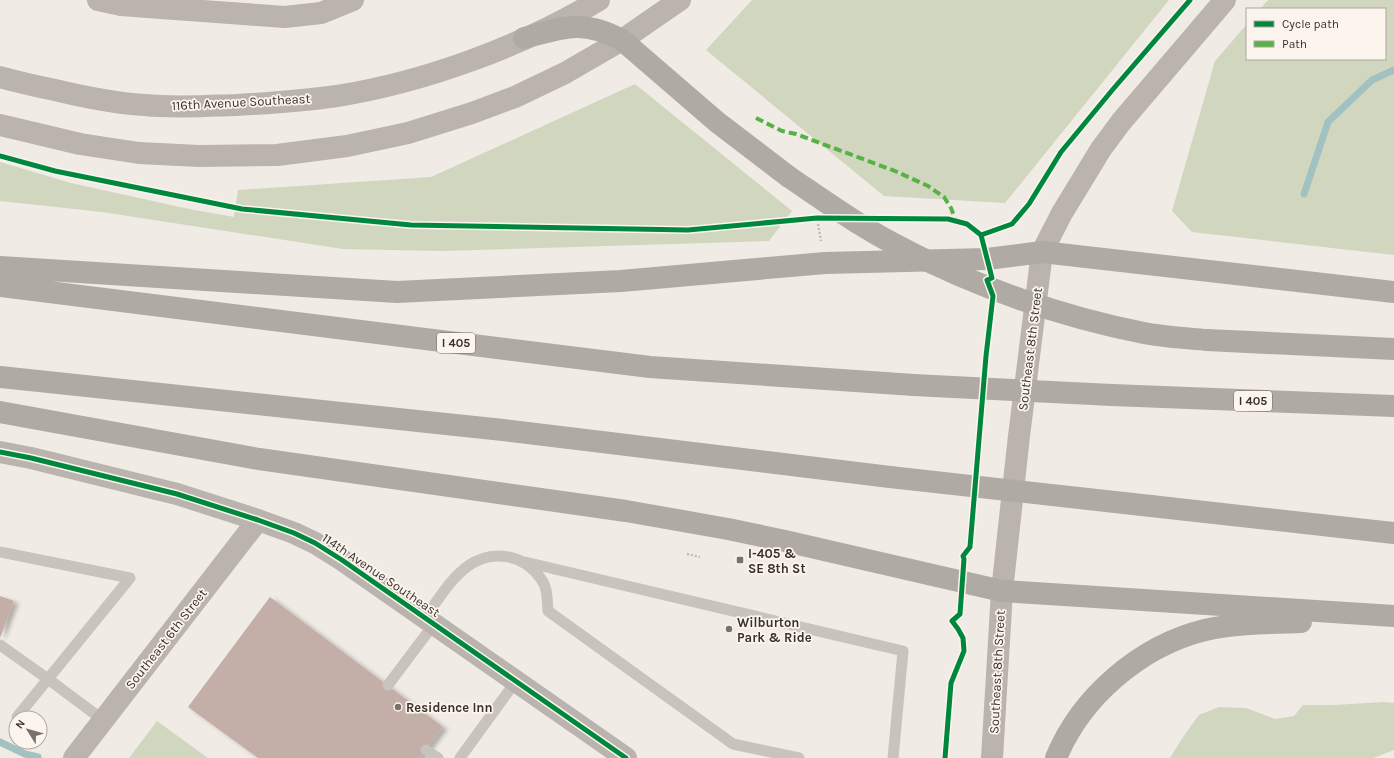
<svg xmlns="http://www.w3.org/2000/svg" width="1394" height="758" font-family="Karla,sans-serif">
<style>
.green{fill:#d1d6bf}
.lines{fill:none;stroke-linecap:round;stroke-linejoin:round}
.stream{stroke:#a1c2c1;stroke-width:7}
.building{fill:#c3afa7;filter:url(#shadow)}
.path{stroke:#c2bbb6;stroke-width:2.5;stroke-dasharray:2 2;stroke-linecap:butt}
.lane{stroke:#c9c3be;stroke-width:11}
.secondary{stroke:#bab3ae;stroke-width:22}
.highway{stroke:#afaaa4;stroke-width:22}
.highway-bridge{stroke:#afaaa4;stroke-width:22}
.quiet{stroke:#57b246;stroke-width:4;stroke-dasharray:8 4;stroke-linecap:butt}
.cycleway-casing{stroke:#fbf5ee;stroke-width:8}
.cycleway{stroke:#00873e;stroke-width:5}
.poi-dot{fill:#7a716c;stroke:#fbf5ee;stroke-width:1.5}
.labels{text-anchor:middle;dominant-baseline:central;stroke-width:3.5;stroke-linejoin:round;paint-order:stroke}
.shield{fill:#fbf5ee;stroke:#756b66;stroke-width:1}
.shield-label{font-size:12px;font-weight:bold;fill:#3b302b}
.street-label{font-size:13px;fill:#3b302b;stroke:#fbf5ee}
.poi-label{font-size:13px;font-weight:bold;fill:#3b302b;stroke:#fbf5ee;text-anchor:start}
</style>
<defs>
<filter id="shadow"><feDropShadow dx="4.5" dy="2.5" stdDeviation="2" flood-color="#0004"/></filter>
</defs>
<rect width="100%" height="100%" fill="#f0ebe5"/>
<path class="green" d="M 752,0 L 1169,0 L 1005,203 L 884,196 L 706,50 Z
M 1268,0 L 1394,0 L 1394,255 L 1192,232 L 1172,211 L 1215,61 L 1247,24 L 1247,59 L 1385,59 L 1385,9 L 1260,9 Z
M 635,84 L 792,211 L 769,241 L 442,251 L 343,249 L 102,212 L 0,201 L 0,162 L 71,183 L 189,209 L 234,217 L 238,190 L 431,177 Z
M 1384,702 L 1394,703 L 1394,750 L 1373,758 L 1170,758 L 1183,737 L 1199,715 L 1219,707 L 1246,708 L 1275,719 L 1294,716 L 1303,705 L 1334,705 Z
M 157,721 L 208,758 L 129,758 Z"/>
<g class="lines">
<path class="stream" d="M 1304,194 L 1328,122 L 1372,80 L 1394,70
M 0,742 L 25,754 L 38,757"/>
</g>
<path class="building" d="M 0,596 L 14,601 L 0,638 Z
M 270,597 L 443,727 L 420,758 L 258,758 L 188,707 Z"/>
<g class="lines">
<path class="path" d="M 818,224 L 821,241
M 687,554 L 700,557"/>
<path class="lane" d="M 0,552 L 130,578 L 17,717
M 525,562 L 903,651 L 893,758
M 425,618 C 438,600 450,579 468,566 C 492,549 524,554 541,579 C 548,588 547,600 548,611 L 733,744 L 799,758
M 0,645 L 48,679 L 103,720
M 388,685 L 434,624
M 426,750 L 438,758
M 460,758 L 516,681"/>
<path class="secondary" d="M 98,0 L 121,5 L 285,17 L 321,13 L 353,0
M 0,77 C 18,82 36,86 55,90 C 84,97 114,103 144,105 C 175,108 206,106 237,105 C 271,103 304,101 337,96 C 425,82 523,46 599,0
M 0,125 L 80,144 L 139,153 L 199,156 L 277,155 L 347,146 L 408,133 L 472,113 L 515,97 L 565,73 L 622,40 L 680,0
M 0,452 L 31,458 L 177,494 L 258,520 L 294,533 L 315,543 L 342,560 L 626,758
M 74,758 L 258,520
M 992,758 L 1002,591 L 1019,436 L 1042,252 L 1062,213 L 1101,149 L 1121,122 L 1225,0"/>
<path class="highway" d="M 524,38 C 564,27 583,19 622,40 L 717,122 L 789,177
M 0,267 L 397,292 L 621,281 L 825,263 L 987,259 L 1042,252 L 1394,292
M 0,286 L 650,367 L 914,385
M 1207,340 L 1394,349
M 0,377 L 503,430 L 890,477
M 1112,395 L 1394,406
M 0,412 L 259,459 L 626,511 L 728,529 L 785,541 L 1002,591 L 1394,616
M 1151,506 L 1394,533
M 1056,758 C 1081,697 1140,646 1205,630 C 1234,623 1271,623 1301,622"/>
<path class="highway-bridge" d="M 789,177 C 826,202 862,228 902,248 C 976,287 1062,317 1144,333 C 1164,337 1186,338 1207,340
M 914,385 L 1112,395
M 890,477 L 1151,506"/>
<path class="quiet" d="M 756,118 L 782,131 L 796,134 L 895,171 L 928,186 L 944,197 L 951,208 L 956,221"/>
<defs>
<path id="cycleway" d="M 0,156 L 55,171 L 242,209 L 411,225 L 688,230 L 817,218 L 948,219 L 967,224 L 981,235 L 992,278 L 987,280 L 993,296 L 986,356 L 970,547 L 963,556 L 964,559 L 960,614 L 952,621 L 958,629 L 963,638 L 964,651 L 951,683 L 945,758
M 981,235 L 1012,224 L 1029,204 L 1061,152 L 1114,88 L 1190,0
M 0,452 L 31,458 L 177,494 L 258,520 L 294,533 L 315,543 L 342,560 L 626,758"/>
</defs>
<use href="#cycleway" class="cycleway-casing"/>
<use href="#cycleway" class="cycleway"/>
</g>
<g class="poi-dot">
<rect x="736" y="556" width="8" height="8" rx="2"/>
<circle cx="729" cy="629" r="4"/>
<circle cx="398" cy="707" r="4"/>
</g>
<g class="labels">
<g class="shield">
<rect x="437" y="333" width="38" height="20" rx="3"/>
<rect x="1234" y="391" width="38" height="20" rx="3"/>
</g>
<g class="shield-label">
<text x="456" y="343">I 405</text>
<text x="1253" y="401">I 405</text>
</g>
<g class="street-label">
<text transform="translate(241 102) rotate(-3)">116th Avenue Southeast</text>
<text transform="translate(1030 349) rotate(-83)">Southeast 8th Street</text>
<text transform="translate(381 575) rotate(34)">114th Avenue Southeast</text>
<text transform="translate(166 639) rotate(-52)">Southeast 6th Street</text>
<text transform="translate(997 672) rotate(-87)">Southeast 8th Street</text>
</g>
<g class="poi-label">
<text x="748" y="553">I-405 &amp;<tspan x="748" dy="15">SE 8th St</tspan></text>
<text x="737" y="622">Wilburton<tspan x="737" dy="15">Park &amp; Ride</tspan></text>
<text x="406" y="707">Residence Inn</text>
</g>
</g>
<rect x="1246" y="8" width="140" height="52" fill="#fbf5ee" stroke="#aea6a0"/>
<rect x="1254" y="21" width="20" height="6" fill="#00873e" stroke="#aea6a0"/>
<text x="1282" y="28" font-size="12" fill="#3b302b">Cycle path</text>
<rect x="1254" y="41" width="20" height="6" fill="#57b246" stroke="#aea6a0"/>
<text x="1282" y="48" font-size="12" fill="#3b302b">Path</text>
<g transform="translate(28 730) rotate(307)"><circle r="19" fill="#fbf5ee" stroke="#aea6a0"/>
<path d="M0-3L7 15L0 10L-7 15Z" fill="#7a716c"/>
<text y="-6" font-size="11" font-weight="bold" text-anchor="middle" fill="#3b302b">N</text>
</g>
</svg>
